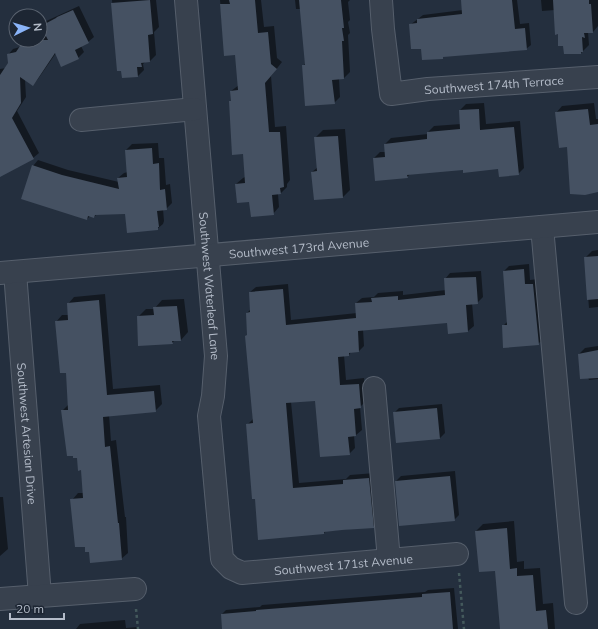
<svg xmlns="http://www.w3.org/2000/svg" width="598" height="629" font-family="Mulish,sans-serif">
<style>
.shadow{fill:#0007}
.building{fill:#455162}
.lines{fill:none;stroke-linecap:round;stroke-linejoin:round}
.minor-casing{stroke:#565f6c;stroke-width:24}
.path{stroke:#44595c;stroke-width:2.5;stroke-dasharray:3 3;stroke-linecap:butt}
.minor{stroke:#38414e;stroke-width:22}
.labels{text-anchor:middle;dominant-baseline:central;stroke-width:3;stroke-linejoin:round;paint-order:stroke}
.street-label{font-size:12px;fill:#b4bcc9;stroke:#1d2633}
</style>
<rect width="100%" height="100%" fill="#242f3e"/>
<path class="shadow" d="M 112,0 L 156,0 L 159,27 L 154,32 L 156,55 L 150,61 L 146,61 L 143,64 L 144,70 L 138,76 L 122,70 L 118,70 Z
M 220,0 L 261,0 L 264,27 L 274,26 L 277,58 L 282,62 L 271,76 L 275,127 L 286,126 L 290,180 L 287,184 L 287,187 L 281,193 L 278,194 L 279,207 L 273,214 L 250,201 L 236,184 L 243,178 L 245,177 L 244,153 L 230,102 L 232,100 L 231,91 L 239,85 L 236,54 L 225,55 Z
M 295,0 L 350,0 L 348,2 L 350,20 L 348,22 L 350,33 L 348,35 L 350,72 L 344,78 L 339,79 L 340,97 L 334,103 L 303,66 L 306,63 L 301,9 L 296,9 Z
M 462,0 L 517,0 L 520,24 L 529,23 L 531,45 L 526,49 L 444,56 L 442,58 L 422,48 L 410,25 L 423,15 L 463,10 Z
M 541,0 L 598,0 L 598,26 L 593,32 L 588,32 L 589,45 L 581,53 L 564,45 L 559,33 L 555,10 L 542,11 Z
M 79,6 L 94,37 L 88,42 L 81,46 L 84,52 L 78,58 L 56,53 L 38,79 L 33,85 L 25,80 L 26,97 L 17,111 L 39,153 L 33,158 L 0,176 L 0,69 L 6,68 L 9,63 L 8,55 L 13,49 L 20,47 L 28,40 L 40,40 L 40,25 L 42,23 Z
M 484,103 L 486,124 L 520,121 L 524,168 L 518,174 L 499,168 L 464,169 L 410,174 L 407,177 L 374,158 L 380,152 L 386,152 L 385,144 L 391,138 L 428,134 L 428,132 L 434,126 L 461,124 L 460,110 L 466,104 Z
M 594,103 L 596,119 L 598,119 L 598,191 L 568,146 L 556,113 L 562,106 Z
M 345,129 L 350,190 L 343,197 L 312,172 L 318,167 L 315,138 L 323,130 Z
M 158,143 L 159,158 L 164,158 L 166,185 L 170,184 L 172,203 L 166,209 L 163,209 L 164,221 L 163,224 L 157,229 L 126,213 L 97,214 L 94,217 L 90,216 L 87,219 L 33,166 L 38,160 L 68,170 L 119,182 L 118,178 L 124,173 L 128,172 L 126,150 L 132,144 Z
M 598,250 L 598,307 L 589,308 L 585,258 L 592,251 Z
M 529,264 L 530,280 L 538,279 L 543,339 L 538,344 L 503,326 L 508,321 L 504,271 L 509,266 Z
M 481,271 L 483,297 L 477,303 L 472,303 L 474,326 L 468,331 L 448,322 L 363,329 L 364,346 L 359,351 L 351,352 L 349,355 L 344,355 L 346,380 L 364,378 L 366,401 L 360,407 L 362,430 L 356,435 L 354,435 L 355,448 L 349,454 L 316,400 L 291,402 L 299,483 L 346,479 L 350,475 L 375,473 L 379,521 L 373,527 L 326,531 L 324,533 L 247,425 L 253,419 L 247,313 L 251,309 L 250,292 L 256,287 L 288,284 L 291,320 L 357,313 L 356,303 L 362,298 L 374,297 L 378,293 L 403,291 L 403,295 L 446,290 L 445,279 L 450,273 Z
M 105,294 L 113,389 L 160,385 L 162,404 L 155,411 L 109,415 L 111,441 L 116,440 L 125,517 L 126,517 L 128,553 L 121,559 L 90,551 L 72,500 L 78,493 L 84,493 L 82,469 L 63,410 L 69,404 L 67,372 L 56,322 L 62,315 L 69,315 L 68,304 L 74,297 Z
M 184,299 L 188,332 L 181,340 L 175,340 L 172,343 L 138,317 L 146,309 L 154,309 L 162,300 Z
M 598,346 L 598,379 L 589,380 L 579,354 L 585,348 Z
M 442,404 L 445,433 L 440,438 L 394,413 L 399,408 Z
M 455,471 L 459,515 L 454,520 L 396,481 L 401,476 Z
M 0,497 L 3,497 L 8,549 L 0,556 Z
M 514,521 L 517,562 L 524,561 L 524,569 L 540,568 L 543,604 L 553,603 L 555,629 L 501,629 L 496,569 L 476,531 L 483,524 Z
M 454,588 L 458,629 L 223,629 L 222,614 L 226,610 L 260,607 L 262,605 L 425,592 L 428,590 Z
M 125,620 L 126,628 L 138,627 L 139,629 L 76,629 L 80,624 Z"/>
<path class="building" d="M 150,0 L 153,34 L 148,35 L 150,62 L 141,63 L 142,67 L 137,67 L 138,77 L 122,78 L 121,71 L 117,71 L 111,3 Z
M 229,0 L 255,0 L 258,33 L 268,32 L 271,64 L 277,69 L 265,83 L 269,132 L 280,132 L 284,187 L 280,188 L 281,194 L 272,195 L 274,215 L 251,217 L 249,202 L 237,203 L 235,184 L 245,183 L 243,154 L 232,155 L 229,101 L 231,101 L 230,91 L 238,90 L 235,55 L 224,56 L 220,4 L 230,4 Z
M 299,0 L 341,0 L 344,28 L 342,28 L 344,41 L 342,41 L 344,79 L 332,80 L 335,104 L 305,106 L 302,65 L 305,65 Z
M 461,0 L 512,0 L 515,29 L 525,28 L 527,50 L 443,57 L 443,59 L 422,60 L 421,49 L 411,49 L 409,24 L 417,23 L 417,19 L 462,14 Z
M 553,0 L 589,0 L 589,4 L 591,4 L 593,33 L 584,33 L 585,38 L 582,37 L 583,52 L 581,52 L 581,54 L 564,54 L 563,46 L 558,46 L 558,34 L 555,35 Z
M 73,10 L 89,43 L 75,50 L 79,59 L 61,67 L 55,53 L 33,86 L 20,77 L 21,103 L 12,118 L 34,159 L 0,177 L 0,75 L 8,63 L 7,54 L 16,52 L 24,40 L 48,40 L 41,26 L 56,18 L 57,17 Z
M 479,109 L 480,130 L 514,127 L 519,175 L 499,177 L 498,169 L 463,173 L 463,170 L 407,175 L 408,178 L 375,181 L 373,158 L 385,157 L 384,144 L 427,139 L 427,132 L 460,129 L 459,110 Z
M 588,109 L 590,125 L 598,124 L 598,192 L 585,195 L 570,194 L 567,147 L 559,148 L 555,112 Z
M 338,136 L 343,198 L 314,200 L 311,172 L 317,171 L 314,137 Z
M 152,148 L 153,164 L 159,163 L 160,190 L 165,189 L 167,210 L 157,211 L 159,227 L 158,227 L 158,230 L 127,233 L 125,214 L 95,215 L 94,218 L 88,216 L 87,220 L 21,199 L 32,165 L 62,175 L 119,189 L 117,178 L 127,177 L 125,150 Z
M 598,256 L 598,299 L 587,300 L 584,257 Z
M 524,269 L 525,284 L 533,284 L 539,345 L 503,348 L 502,325 L 507,325 L 503,271 Z
M 476,277 L 478,304 L 466,305 L 468,332 L 448,334 L 447,323 L 358,331 L 359,352 L 349,353 L 349,356 L 338,357 L 340,385 L 359,384 L 361,408 L 354,409 L 356,436 L 348,437 L 350,455 L 320,457 L 315,401 L 286,403 L 293,488 L 343,484 L 343,480 L 369,478 L 374,528 L 342,530 L 324,532 L 324,534 L 258,540 L 255,499 L 252,499 L 246,424 L 253,423 L 245,336 L 247,335 L 246,313 L 250,312 L 249,292 L 283,289 L 286,325 L 356,318 L 355,303 L 372,302 L 371,298 L 398,296 L 398,300 L 445,295 L 444,278 Z
M 99,300 L 107,395 L 154,391 L 156,412 L 103,417 L 105,447 L 110,446 L 118,523 L 119,523 L 122,560 L 90,563 L 89,552 L 85,552 L 85,547 L 75,547 L 70,499 L 83,498 L 81,470 L 78,471 L 77,458 L 73,458 L 73,456 L 67,456 L 61,410 L 68,410 L 66,373 L 60,373 L 55,321 L 68,320 L 67,303 Z
M 177,306 L 181,341 L 172,341 L 173,344 L 138,346 L 137,316 L 154,315 L 153,307 Z
M 598,350 L 598,378 L 580,379 L 578,354 Z
M 437,408 L 440,439 L 396,443 L 393,412 Z
M 450,476 L 455,521 L 399,526 L 395,481 Z
M 507,528 L 510,569 L 517,568 L 517,576 L 533,575 L 536,611 L 546,610 L 548,629 L 500,629 L 495,571 L 479,572 L 475,531 Z
M 450,592 L 453,629 L 222,629 L 221,614 L 256,611 L 256,610 L 422,597 L 422,594 Z"/>
<g class="lines">
<defs>
<g id="minor">
<path id="s1" d="M 186,0 L 216,356 L 213,396 L 209,416 L 222,559 L 231,568 L 242,573 L 457,554"/>
<path id="s2" d="M 381,0 L 383,29 L 391,94 L 428,89 L 598,77"/>
<path d="M 81,120 L 195,109"/>
<path d="M 542,227 L 576,603"/>
<path id="s3" d="M 15,272 L 40,596"/>
<path id="s4" d="M 0,273 L 598,222"/>
<path d="M 374,388 L 389,560"/>
<path d="M 0,599 L 135,589"/>
</g>
</defs>
<use href="#minor" class="minor-casing"/>
<path class="path" d="M 459,573 L 464,629
M 136,609 L 138,629"/>
<use href="#minor" class="minor"/>
</g>
<g class="labels">
<g class="street-label">
<text stroke="none"><textPath href="#s2" startOffset="198">Southwest 174th Terrace</textPath></text>
<text stroke="none"><textPath href="#s4" startOffset="300">Southwest 173rd Avenue</textPath></text>
<text stroke="none"><textPath href="#s1" startOffset="287">Southwest Waterleaf Lane</textPath></text>
<text stroke="none"><textPath href="#s3" startOffset="162">Southwest Artesian Drive</textPath></text>
<text stroke="none"><textPath href="#s1" startOffset="688">Southwest 171st Avenue</textPath></text>
</g>
</g>
<g transform="translate(28 28) rotate(85)"><circle r="19" fill="#1d2633" stroke="#59626f"/>
<path d="M0-3L7 15L0 10L-7 15Z" fill="#8ab4f8"/>
<text y="-6" font-size="11" font-weight="bold" text-anchor="middle" fill="#b4bcc9">N</text>
</g>
<path d="M10 613v6h54v-6" fill="none" stroke="#b4bcc9" stroke-width="2"/>
<text x="16" y="613" font-size="12" fill="#b4bcc9" stroke="#1d2633" stroke-width="3" paint-order="stroke">20 m</text>
</svg>
